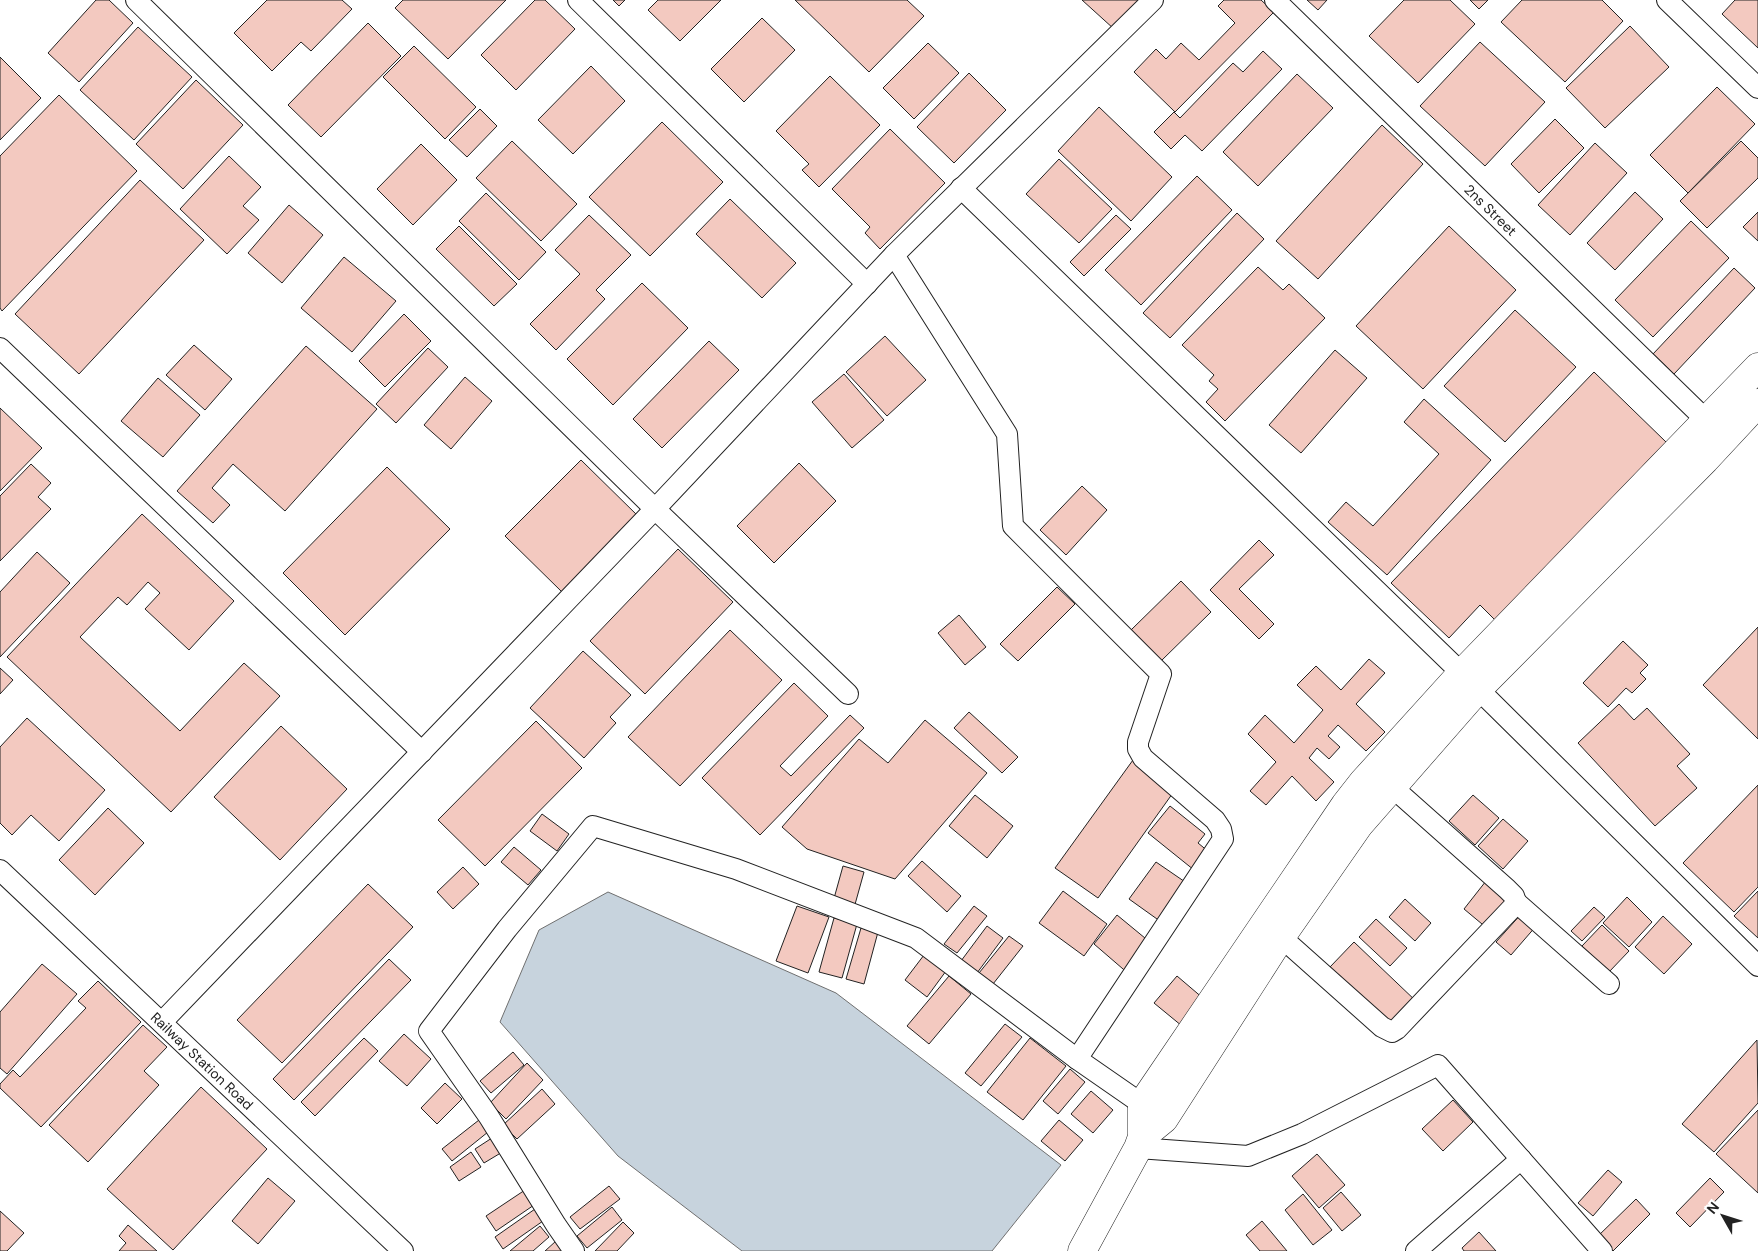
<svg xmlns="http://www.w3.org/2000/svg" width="1758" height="1251" font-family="'DM Sans',sans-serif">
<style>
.water{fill:#c7d3dd;stroke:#6f6f6f}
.building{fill:#f3c9c0;stroke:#222}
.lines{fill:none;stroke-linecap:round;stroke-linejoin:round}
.street-casing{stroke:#222;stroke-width:22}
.secondary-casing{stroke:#222;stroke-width:29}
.street{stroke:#fff;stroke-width:20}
.secondary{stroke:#fff;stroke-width:28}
.labels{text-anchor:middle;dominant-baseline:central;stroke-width:4;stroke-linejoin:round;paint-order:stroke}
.street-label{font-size:14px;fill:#222;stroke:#fff}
</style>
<rect width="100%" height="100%" fill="#fff"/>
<path class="water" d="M 608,892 L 836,993 L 1061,1165 L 992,1251 L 742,1251 L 618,1156 L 500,1022 L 539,930 Z"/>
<path class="building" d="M 96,0 L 109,0 L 133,23 L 79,82 L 48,53 Z
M 267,0 L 342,0 L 352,9 L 311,51 L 301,42 L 272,71 L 234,33 Z
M 403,0 L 506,0 L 448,59 L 395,8 Z
M 535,0 L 545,0 L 575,29 L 516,90 L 481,55 Z
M 613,0 L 625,0 L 619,6 Z
M 658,0 L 721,0 L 680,41 L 648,10 Z
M 795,0 L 907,0 L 924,16 L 869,72 Z
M 1082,0 L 1139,0 L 1114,29 Z
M 1224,0 L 1261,0 L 1274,12 L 1175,112 L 1134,72 L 1156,49 L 1166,59 L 1181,43 L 1199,60 L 1235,23 L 1218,6 Z
M 1307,0 L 1327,0 L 1318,10 Z
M 1404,0 L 1450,0 L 1475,24 L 1418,83 L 1369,36 Z
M 1470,0 L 1488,0 L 1479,9 Z
M 1522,0 L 1602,0 L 1623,21 L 1565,82 L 1501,22 Z
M 1735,0 L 1758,0 L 1758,48 L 1722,14 Z
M 762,18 L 795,50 L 744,102 L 711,69 Z
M 368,23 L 401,56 L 321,137 L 288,105 Z
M 1630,26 L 1669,67 L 1605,128 L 1566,88 Z
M 138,27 L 192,77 L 134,140 L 80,90 Z
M 1480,42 L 1545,102 L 1485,166 L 1420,106 Z
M 928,43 L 959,73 L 914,119 L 883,88 Z
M 414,46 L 476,107 L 445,139 L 383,77 Z
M 1263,51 L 1282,69 L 1202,151 L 1185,135 L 1171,149 L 1154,132 L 1174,112 L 1180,118 L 1233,63 L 1243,72 Z
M 0,57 L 41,98 L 0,140 Z
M 591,66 L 625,101 L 573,154 L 538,120 Z
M 969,73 L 1006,110 L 954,163 L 917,127 Z
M 1297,74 L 1333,108 L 1258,186 L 1223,152 Z
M 830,76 L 880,125 L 819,187 L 802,170 L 809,164 L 776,131 Z
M 196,80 L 243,125 L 183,189 L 136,144 Z
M 1717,87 L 1755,124 L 1688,193 L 1650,155 Z
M 59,95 L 137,171 L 2,311 L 0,308 L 0,156 Z
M 1099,107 L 1172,177 L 1131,221 L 1058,151 Z
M 480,109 L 497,126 L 467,157 L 449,140 Z
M 1555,119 L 1584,148 L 1539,193 L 1511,164 Z
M 662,122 L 723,182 L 650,256 L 589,197 Z
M 1382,125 L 1423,164 L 1318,279 L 1276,241 Z
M 890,129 L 945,183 L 880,249 L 865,233 L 870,227 L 832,189 Z
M 512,141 L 577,204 L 541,241 L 476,178 Z
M 1741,141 L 1758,158 L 1758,178 L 1707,228 L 1680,201 Z
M 1595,143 L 1627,173 L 1570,235 L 1538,205 Z
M 421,144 L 457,180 L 413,225 L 377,189 Z
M 229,156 L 261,187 L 243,206 L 259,220 L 227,254 L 180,209 Z
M 1059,159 L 1112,209 L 1079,243 L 1026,194 Z
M 1197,176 L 1232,210 L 1141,305 L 1105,270 Z
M 140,180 L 204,240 L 79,374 L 15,314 Z
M 1635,192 L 1663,219 L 1615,270 L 1587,243 Z
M 486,193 L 546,252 L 519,280 L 459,221 Z
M 730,199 L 796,263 L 762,298 L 696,234 Z
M 289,205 L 323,235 L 282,283 L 248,253 Z
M 1758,212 L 1758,241 L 1743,227 Z
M 1237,213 L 1264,239 L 1170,338 L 1143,313 Z
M 589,215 L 631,255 L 596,290 L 605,299 L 556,350 L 530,324 L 580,274 L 555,250 Z
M 1116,215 L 1131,229 L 1084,276 L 1070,262 Z
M 1691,221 L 1729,258 L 1653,337 L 1615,300 Z
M 459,226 L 517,284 L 494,306 L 436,249 Z
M 1449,226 L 1516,290 L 1423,389 L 1356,326 Z
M 344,257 L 396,301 L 352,352 L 301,308 Z
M 1258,267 L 1283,290 L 1289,284 L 1325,318 L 1225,421 L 1206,402 L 1218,389 L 1209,381 L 1214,375 L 1182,345 Z
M 1734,268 L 1755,288 L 1674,374 L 1653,354 Z
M 642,283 L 688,328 L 613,405 L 567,359 Z
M 1515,310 L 1576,367 L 1505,442 L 1444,386 Z
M 404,314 L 431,341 L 385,387 L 359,361 Z
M 885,336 L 926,380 L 887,416 L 846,372 Z
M 709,341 L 739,370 L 662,448 L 633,419 Z
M 194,345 L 232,379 L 205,410 L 166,375 Z
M 306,346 L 377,409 L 285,511 L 233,464 L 212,488 L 230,505 L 213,523 L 177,491 Z
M 428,348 L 448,367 L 396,423 L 376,404 Z
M 1335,350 L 1367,378 L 1301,453 L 1269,425 Z
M 1594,372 L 1666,442 L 1495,620 L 1480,605 L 1449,638 L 1391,583 Z
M 844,374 L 884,420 L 852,448 L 812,402 Z
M 465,377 L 492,401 L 451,449 L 424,425 Z
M 158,378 L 200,415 L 163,457 L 121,421 Z
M 1424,399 L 1491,460 L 1387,575 L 1328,522 L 1346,502 L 1373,526 L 1439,454 L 1404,422 Z
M 0,408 L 42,448 L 0,491 Z
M 581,460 L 638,516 L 562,592 L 505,536 Z
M 799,463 L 836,501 L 774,563 L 737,526 Z
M 31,464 L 51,483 L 38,497 L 51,509 L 0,561 L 0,496 Z
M 387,467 L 450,529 L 345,635 L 283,573 Z
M 1082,486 L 1107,510 L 1066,555 L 1040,530 Z
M 142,514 L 234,601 L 189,650 L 145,609 L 160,593 L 148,582 L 127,605 L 118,597 L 80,637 L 180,731 L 244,663 L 280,696 L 171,812 L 7,657 Z
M 1259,540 L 1274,555 L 1239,589 L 1274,624 L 1259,639 L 1210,590 Z
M 678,549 L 733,602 L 645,694 L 590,641 Z
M 37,552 L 70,583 L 0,657 L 0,592 Z
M 1181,581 L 1211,612 L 1161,661 L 1131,630 Z
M 1057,587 L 1075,604 L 1018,661 L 1000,644 Z
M 959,615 L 986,647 L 965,665 L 938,633 Z
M 1758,627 L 1758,739 L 1703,685 Z
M 730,630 L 782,680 L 680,786 L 628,737 Z
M 1623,641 L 1648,665 L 1640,673 L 1646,679 L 1632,693 L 1626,688 L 1608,707 L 1583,683 Z
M 583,651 L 631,695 L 610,717 L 616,723 L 584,758 L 530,708 Z
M 1369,659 L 1385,673 L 1356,704 L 1385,732 L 1366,751 L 1338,725 L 1328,736 L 1340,747 L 1329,759 L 1317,748 L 1309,758 L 1334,782 L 1316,801 L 1292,776 L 1266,805 L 1250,791 L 1276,762 L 1248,734 L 1265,715 L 1294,743 L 1323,710 L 1297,685 L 1316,666 L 1341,690 Z
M 0,668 L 13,680 L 0,694 Z
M 794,683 L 828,716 L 780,766 L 791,776 L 850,715 L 864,728 L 760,835 L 702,778 Z
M 1619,704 L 1634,720 L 1647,708 L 1690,754 L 1677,766 L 1697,788 L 1655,826 L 1578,743 Z
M 969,712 L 1018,757 L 1002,773 L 954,728 Z
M 27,718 L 105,790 L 59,841 L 31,815 L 12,835 L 0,823 L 0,747 Z
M 925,720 L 987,773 L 895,879 L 807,849 L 782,827 L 859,739 L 888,763 Z
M 536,721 L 582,768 L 485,866 L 438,820 Z
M 281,726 L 347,789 L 280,860 L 214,797 Z
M 1133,760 L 1175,790 L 1098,898 L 1055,868 Z
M 1758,785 L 1758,887 L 1734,912 L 1683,863 Z
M 975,795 L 1013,826 L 987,858 L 949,826 Z
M 1473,795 L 1499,818 L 1475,845 L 1449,821 Z
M 1170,806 L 1205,834 L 1198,843 L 1209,852 L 1194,870 L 1148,833 Z
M 108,808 L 144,843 L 95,895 L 59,860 Z
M 542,814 L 569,834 L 557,851 L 530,831 Z
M 1503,819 L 1528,841 L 1503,869 L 1478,846 Z
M 514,847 L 541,870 L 528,885 L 501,862 Z
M 922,861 L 961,896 L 947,912 L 908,876 Z
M 1156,862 L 1191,886 L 1164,924 L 1129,899 Z
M 843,866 L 864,872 L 854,908 L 833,902 Z
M 463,867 L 479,884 L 453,909 L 437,892 Z
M 1486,881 L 1510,901 L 1488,929 L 1464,909 Z
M 368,884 L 413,927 L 282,1063 L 237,1020 Z
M 1063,891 L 1107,924 L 1084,956 L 1039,923 Z
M 1758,891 L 1758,938 L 1734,916 Z
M 1627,897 L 1652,922 L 1629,947 L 1603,923 Z
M 1405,899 L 1431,923 L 1415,941 L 1389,917 Z
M 797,906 L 829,917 L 808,973 L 776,961 Z
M 974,906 L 987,916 L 957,953 L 944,944 Z
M 1594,907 L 1605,917 L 1582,941 L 1571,931 Z
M 1523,912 L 1537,925 L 1511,955 L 1496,942 Z
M 1117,915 L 1151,943 L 1130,975 L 1094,944 Z
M 1663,916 L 1692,944 L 1664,974 L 1635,947 Z
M 834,918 L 857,924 L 842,978 L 819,972 Z
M 1376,919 L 1407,948 L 1390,966 L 1359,937 Z
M 1602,925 L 1629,951 L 1609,972 L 1582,946 Z
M 987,926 L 1003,938 L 974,977 L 958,965 Z
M 861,928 L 878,932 L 864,984 L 846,979 Z
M 1009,936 L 1023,946 L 993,984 L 979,973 Z
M 1354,942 L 1418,1003 L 1393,1029 L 1330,967 Z
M 924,955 L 946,971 L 927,997 L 905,980 Z
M 389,959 L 411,980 L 294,1100 L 273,1079 Z
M 42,964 L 77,994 L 7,1074 L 0,1068 L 0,1012 Z
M 949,976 L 971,994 L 929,1044 L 907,1026 Z
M 1177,976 L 1204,999 L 1182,1026 L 1154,1003 Z
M 98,981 L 141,1022 L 41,1127 L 0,1088 L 0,1084 L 13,1070 L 20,1077 L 86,1008 L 78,1001 Z
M 1005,1024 L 1022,1037 L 981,1086 L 965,1073 Z
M 143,1025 L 167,1047 L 144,1071 L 159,1085 L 88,1162 L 49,1125 Z
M 404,1034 L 431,1059 L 407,1086 L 379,1061 Z
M 364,1038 L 378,1051 L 315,1116 L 301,1102 Z
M 1030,1038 L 1066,1066 L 1023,1120 L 987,1092 Z
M 1757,1040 L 1758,1103 L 1714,1152 L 1682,1124 Z
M 513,1052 L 524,1065 L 491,1093 L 480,1081 Z
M 527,1063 L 543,1080 L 506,1119 L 490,1103 Z
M 1070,1069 L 1085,1082 L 1058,1114 L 1043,1101 Z
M 445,1083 L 462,1099 L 437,1124 L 421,1108 Z
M 201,1087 L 267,1149 L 173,1250 L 107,1189 Z
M 542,1089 L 555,1104 L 517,1139 L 503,1125 Z
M 1091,1091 L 1113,1110 L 1093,1133 L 1071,1114 Z
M 1453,1100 L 1473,1122 L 1443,1151 L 1422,1129 Z
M 1758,1110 L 1758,1193 L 1716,1154 Z
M 479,1120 L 488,1132 L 452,1161 L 442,1149 Z
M 1059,1120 L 1083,1140 L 1065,1161 L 1041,1141 Z
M 495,1136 L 504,1151 L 484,1163 L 475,1149 Z
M 471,1152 L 481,1167 L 459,1181 L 450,1167 Z
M 1317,1154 L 1345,1185 L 1319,1208 L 1292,1176 Z
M 1608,1170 L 1622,1182 L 1593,1216 L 1578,1203 Z
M 268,1178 L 295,1201 L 258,1244 L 232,1221 Z
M 1710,1178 L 1724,1192 L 1690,1227 L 1676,1213 Z
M 609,1186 L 620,1199 L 580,1229 L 570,1217 Z
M 528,1188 L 537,1203 L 496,1231 L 486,1216 Z
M 1341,1192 L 1361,1215 L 1342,1231 L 1323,1208 Z
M 1303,1194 L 1332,1230 L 1313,1245 L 1285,1210 Z
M 1636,1199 L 1650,1214 L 1613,1251 L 1610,1251 L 1596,1238 Z
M 612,1207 L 622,1220 L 587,1248 L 577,1236 Z
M 535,1209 L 543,1221 L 503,1249 L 495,1237 Z
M 0,1211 L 24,1233 L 7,1251 L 0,1251 Z
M 1262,1221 L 1287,1251 L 1260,1251 L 1246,1235 Z
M 623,1222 L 634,1233 L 617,1251 L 595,1251 Z
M 128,1225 L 157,1251 L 119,1251 L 126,1243 L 119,1236 Z
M 540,1226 L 549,1237 L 533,1251 L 510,1251 Z
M 1479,1232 L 1496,1251 L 1464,1251 L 1462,1248 Z
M 556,1241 L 564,1251 L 545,1251 Z"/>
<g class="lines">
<defs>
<g id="street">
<path d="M 136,0 L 655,509 L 848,694"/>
<path d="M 578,0 L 867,284"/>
<path id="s1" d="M 1275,0 L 1706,420"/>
<path d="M 1667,0 L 1758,88"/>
<path d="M 961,188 L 1478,689 L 1758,966"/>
<path d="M 894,255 L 1007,434 L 1013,526 L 1161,674 L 1138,742 L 1138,749 L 1143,758 L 1215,820 L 1221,829 L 1223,839 L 1077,1059"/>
<path d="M 0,348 L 422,752"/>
<path id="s2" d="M 0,870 L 403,1251"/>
<path d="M 1516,902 L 1609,984"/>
<path d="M 1281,937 L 1382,1027 L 1392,1032 L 1397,1029 L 1513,907 L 1516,902 L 1514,896 L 1507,889 L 1391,786"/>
<path d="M 162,1022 L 655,509 L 894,255 L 1153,0"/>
<path d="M 1138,1148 L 1248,1156 L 1302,1134 L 1438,1065 L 1602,1251"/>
<path d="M 574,1251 L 556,1225 L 489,1117 L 429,1031 L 507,929 L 593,826 L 736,869 L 916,938 L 1077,1059 L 1152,1111"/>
<path d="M 1416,1251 L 1521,1159"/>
</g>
<path id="secondary" d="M 1142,1137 L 1164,1119 L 1281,937 L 1359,825 L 1478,689 L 1705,460 L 1758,403
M 1082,1251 L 1138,1148 L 1142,1137 L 1142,1104 L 1345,805 L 1363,782 L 1461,674 L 1758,367"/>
</defs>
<use href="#street" class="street-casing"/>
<use href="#secondary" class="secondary-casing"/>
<use href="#street" class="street"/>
<use href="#secondary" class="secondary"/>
</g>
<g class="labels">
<g class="street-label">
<text stroke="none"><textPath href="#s1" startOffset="301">2ns Street</textPath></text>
<text stroke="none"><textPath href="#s2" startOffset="278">Railway Station Road</textPath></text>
</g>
</g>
<g transform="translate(1723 1216) rotate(309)" stroke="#ffffff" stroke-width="4" paint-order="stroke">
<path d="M0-4L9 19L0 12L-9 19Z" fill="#222222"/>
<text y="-8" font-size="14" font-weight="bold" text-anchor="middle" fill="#222222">N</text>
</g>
</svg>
